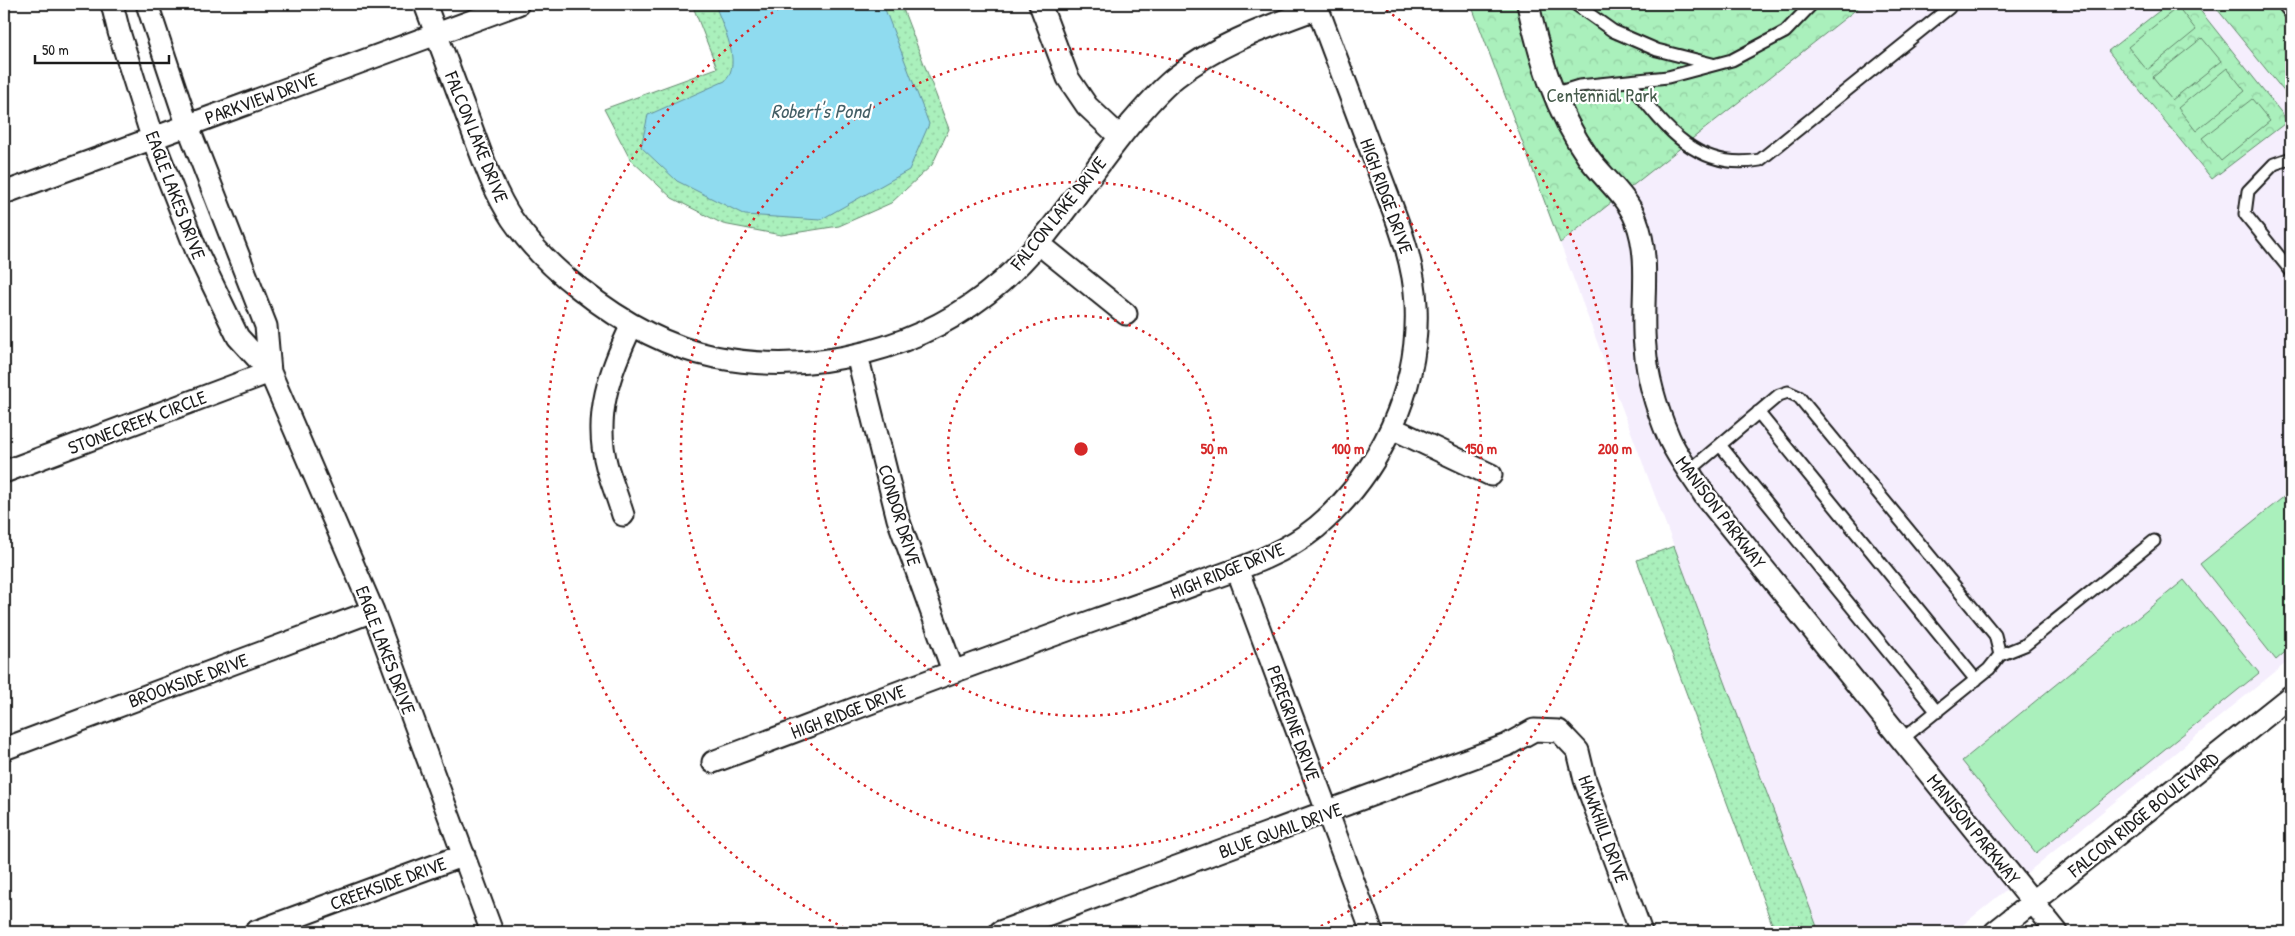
<svg xmlns="http://www.w3.org/2000/svg" width="2295" height="936" font-family="'Patrick Hand',sans-serif">
<style>
.built{fill:#f5eefd}
.grass{fill:url(#grass-dots);stroke:#63866c}
.forest{fill:url(#forest-crowns);stroke:#63866c}
.garden{fill:#aaf0bc;stroke:#63866c}
.water{fill:#8fdbef;stroke:#618f9b}
.lines{fill:none;stroke-linecap:round;stroke-linejoin:round}
.service-casing{stroke:#1c1c1c;stroke-width:15}
.minor-casing{stroke:#1c1c1c;stroke-width:25}
.service{stroke:#fff;stroke-width:11}
.minor{stroke:#fff;stroke-width:21}
.ring{fill:none;stroke:#d62828;stroke-width:2.5;stroke-dasharray:2.5 5}
.labels{text-anchor:middle;dominant-baseline:central;stroke-width:4.5;stroke-linejoin:round;paint-order:stroke}
.park-label{font-size:19px;fill:#475c4c;stroke:#fff}
.street-label{font-size:19px;fill:#1c1c1c;stroke:#fff}
.water-label{font-size:20px;font-style:italic;fill:#445f66;stroke:#fff}
.centre{fill:#d62828;stroke:#fff;stroke-width:2.5}
.ring-label{font-size:15px;text-anchor:middle;font-weight:bold;fill:#d62828;stroke:#fff;stroke-width:4.5;stroke-linejoin:round;paint-order:stroke}
</style>
<defs>
<pattern id="grass-dots" width="8" height="8" patternUnits="userSpaceOnUse" patternTransform="scale(1.25)"><rect width="8" height="8" fill="#aaf0bc"/><path d="M2 2h.1M6 6h.1" fill="none" stroke="#92cda1" stroke-width="1.8" stroke-linecap="round"/></pattern>
<pattern id="forest-crowns" width="20" height="18" patternUnits="userSpaceOnUse" patternTransform="scale(1.25)"><rect width="20" height="18" fill="#aaf0bc"/><path d="M2 6a3 3 0 1 1 6 0M12 15a3 3 0 1 1 6 0" fill="none" stroke="#92cda1"/></pattern>
</defs>
<rect width="100%" height="100%" fill="#fff"/>
<filter id="ink" filterUnits="userSpaceOnUse"><feTurbulence type="fractalNoise" baseFrequency=".02" numOctaves="2"/><feDisplacementMap in="SourceGraphic" scale="10" xChannelSelector="R" yChannelSelector="G"/><feConvolveMatrix kernelMatrix="1 2 1 2 8 2 1 2 1" color-interpolation-filters="sRGB"/></filter>
<g filter="url(#ink)">
<path class="built" d="M 1863,4 L 2213,4 L 2291,100 L 2291,659 L 1954,932 L 1819,932 L 1560,243 Z"/>
<path class="grass" d="M 692,4 L 901,4 L 949,129 L 932,165 L 891,203 L 839,226 L 781,235 L 723,224 L 672,198 L 630,159 L 604,109 L 717,68 Z
M 1674,546 L 1819,932 L 1775,932 L 1637,560 Z"/>
<path class="forest" d="M 1471,4 L 1863,4 L 1560,243 Z
M 2168,4 L 2195,4 L 2288,121 L 2212,179 L 2108,51 Z
M 2213,4 L 2291,4 L 2291,100 Z"/>
<path class="garden" d="M 2178,7 L 2196,30 L 2147,70 L 2128,47 Z
M 2202,38 L 2221,61 L 2172,100 L 2153,77 Z
M 2227,68 L 2245,91 L 2196,131 L 2178,108 Z
M 2252,99 L 2270,121 L 2221,161 L 2202,138 Z
M 2291,491 L 2291,647 L 2276,660 L 2200,564 Z
M 2184,580 L 2259,673 L 2036,853 L 1962,761 Z"/>
<path class="water" d="M 715,4 L 883,4 L 929,124 L 909,170 L 820,220 L 745,215 L 677,181 L 641,147 L 648,115 L 725,81 C 743,62 722,26 715,4 Z"/>
<g class="lines">
<defs>
<path id="service" d="M 1575,4 L 1613,31 L 1657,50 L 1712,64
M 2283,4 L 2291,14
M 1629,81 C 1663,125 1696,172 1760,160 L 1949,8 L 1950,4
M 1553,94 L 1579,86 L 1668,77 L 1732,60 L 1785,32 L 1812,4
M 2291,158 L 2274,164 L 2248,191 L 2245,214 L 2291,271
M 1758,412 L 1976,680
M 1720,445 L 1937,712
M 1689,471 L 1779,395 L 1788,392 L 1799,397 L 1995,635 L 2000,655
M 1901,740 L 1989,669 L 2000,655 L 2025,645 L 2154,541"/>
<path id="minor" d="M 112,4 L 119,32 L 152,137 L 197,252 L 238,337 L 270,372
M 147,4 L 187,124 L 266,326 L 270,372 L 373,611 L 492,932
M 425,4 C 440,44 455,84 470,124 C 482,156 493,190 512,219 C 530,245 555,270 580,289 C 619,320 666,347 715,357 C 816,377 924,349 1001,282 C 1051,238 1087,177 1129,126 C 1144,109 1158,91 1176,77 C 1219,43 1267,27 1318,8
M 1040,4 L 1068,78 L 1087,106 L 1120,137
M 1528,4 C 1540,59 1555,110 1588,157 C 1603,178 1626,195 1636,220 C 1652,261 1640,304 1645,347 C 1647,377 1657,410 1669,438 C 1678,458 1693,477 1705,496 L 2057,932
M 4,193 L 518,4
M 1038,243 L 1126,314
M 857,355 L 898,519 L 953,671
M 1392,428 L 1491,475
M 4,472 L 270,372
M 623,515 C 618,499 612,483 607,467 C 593,416 610,370 632,325
M 1237,569 L 1372,932
M 4,749 L 373,611
M 713,762 C 841,714 969,665 1098,619 C 1132,607 1167,595 1201,582 C 1241,568 1284,554 1317,527 C 1380,473 1420,389 1416,305 C 1414,255 1393,211 1376,164 C 1356,111 1336,57 1316,4
M 255,932 L 464,855
M 1000,932 L 1507,745 L 1534,730 L 1559,731 L 1578,751 L 1585,780 L 1641,932
M 1995,932 L 2291,696"/>
</defs>
<use href="#service" class="service-casing"/>
<use href="#minor" class="minor-casing"/>
<use href="#service" class="service"/>
<use href="#minor" class="minor"/>
</g>
</g>
<g class="ring">
<circle cx="1081" cy="449" r="133"/>
<circle cx="1081" cy="449" r="267"/>
<circle cx="1081" cy="449" r="400"/>
<path d="M851 931A534 534 0 0 1 782 6M1380 6A534 534 0 0 1 1311 931"/>
</g>
<g class="labels">
<g class="park-label">
<text x="1602" y="95">Centennial Park</text>
</g>
<g class="street-label">
<text transform="translate(261 98) rotate(-20)">PARKVIEW DRIVE</text>
<text transform="translate(477 137) rotate(68)">FALCON LAKE DRIVE</text>
<text transform="translate(176 195) rotate(69)">EAGLE LAKES DRIVE</text>
<text transform="translate(1387 196) rotate(70)">HIGH RIDGE DRIVE</text>
<text transform="translate(1058 213) rotate(-51)">FALCON LAKE DRIVE</text>
<text transform="translate(137 422) rotate(-21)">STONECREEK CIRCLE</text>
<text transform="translate(1721 512) rotate(53)">MANISON PARKWAY</text>
<text transform="translate(900 515) rotate(73)">CONDOR DRIVE</text>
<text transform="translate(1227 570) rotate(-22)">HIGH RIDGE DRIVE</text>
<text transform="translate(386 650) rotate(69)">EAGLE LAKES DRIVE</text>
<text transform="translate(188 680) rotate(-20)">BROOKSIDE DRIVE</text>
<text transform="translate(848 711) rotate(-21)">HIGH RIDGE DRIVE</text>
<text transform="translate(1294 723) rotate(70)">PEREGRINE DRIVE</text>
<text transform="translate(2143 814) rotate(-39)">FALCON RIDGE BOULEVARD</text>
<text transform="translate(1604 829) rotate(70)">HAWKHILL DRIVE</text>
<text transform="translate(1974 829) rotate(51)">MANISON PARKWAY</text>
<text transform="translate(1280 830) rotate(-20)">BLUE QUAIL DRIVE</text>
<text transform="translate(388 883) rotate(-20)">CREEKSIDE DRIVE</text>
</g>
<g class="water-label">
<text x="820" y="110">Robert's Pond</text>
</g>
</g>
<circle cx="1081" cy="449" r="8" class="centre"/>
<g class="ring-label">
<text x="1214" y="454">50 m</text>
<text x="1348" y="454">100 m</text>
<text x="1481" y="454">150 m</text>
<text x="1615" y="454">200 m</text>
</g>
<rect width="2295" height="936" fill="none" stroke="#fff" stroke-width="20"/>
<rect x="10" y="10" width="2275" height="916" fill="none" stroke="#1c1c1c" stroke-width="2" filter="url(#ink)"/>
<path d="M35 55v8h134v-8" fill="none" stroke="#1c1c1c" stroke-width="2.5"/>
<text x="42" y="55" font-size="15" fill="#1c1c1c" stroke="#ffffff" stroke-width="4" paint-order="stroke">50 m</text>
</svg>
